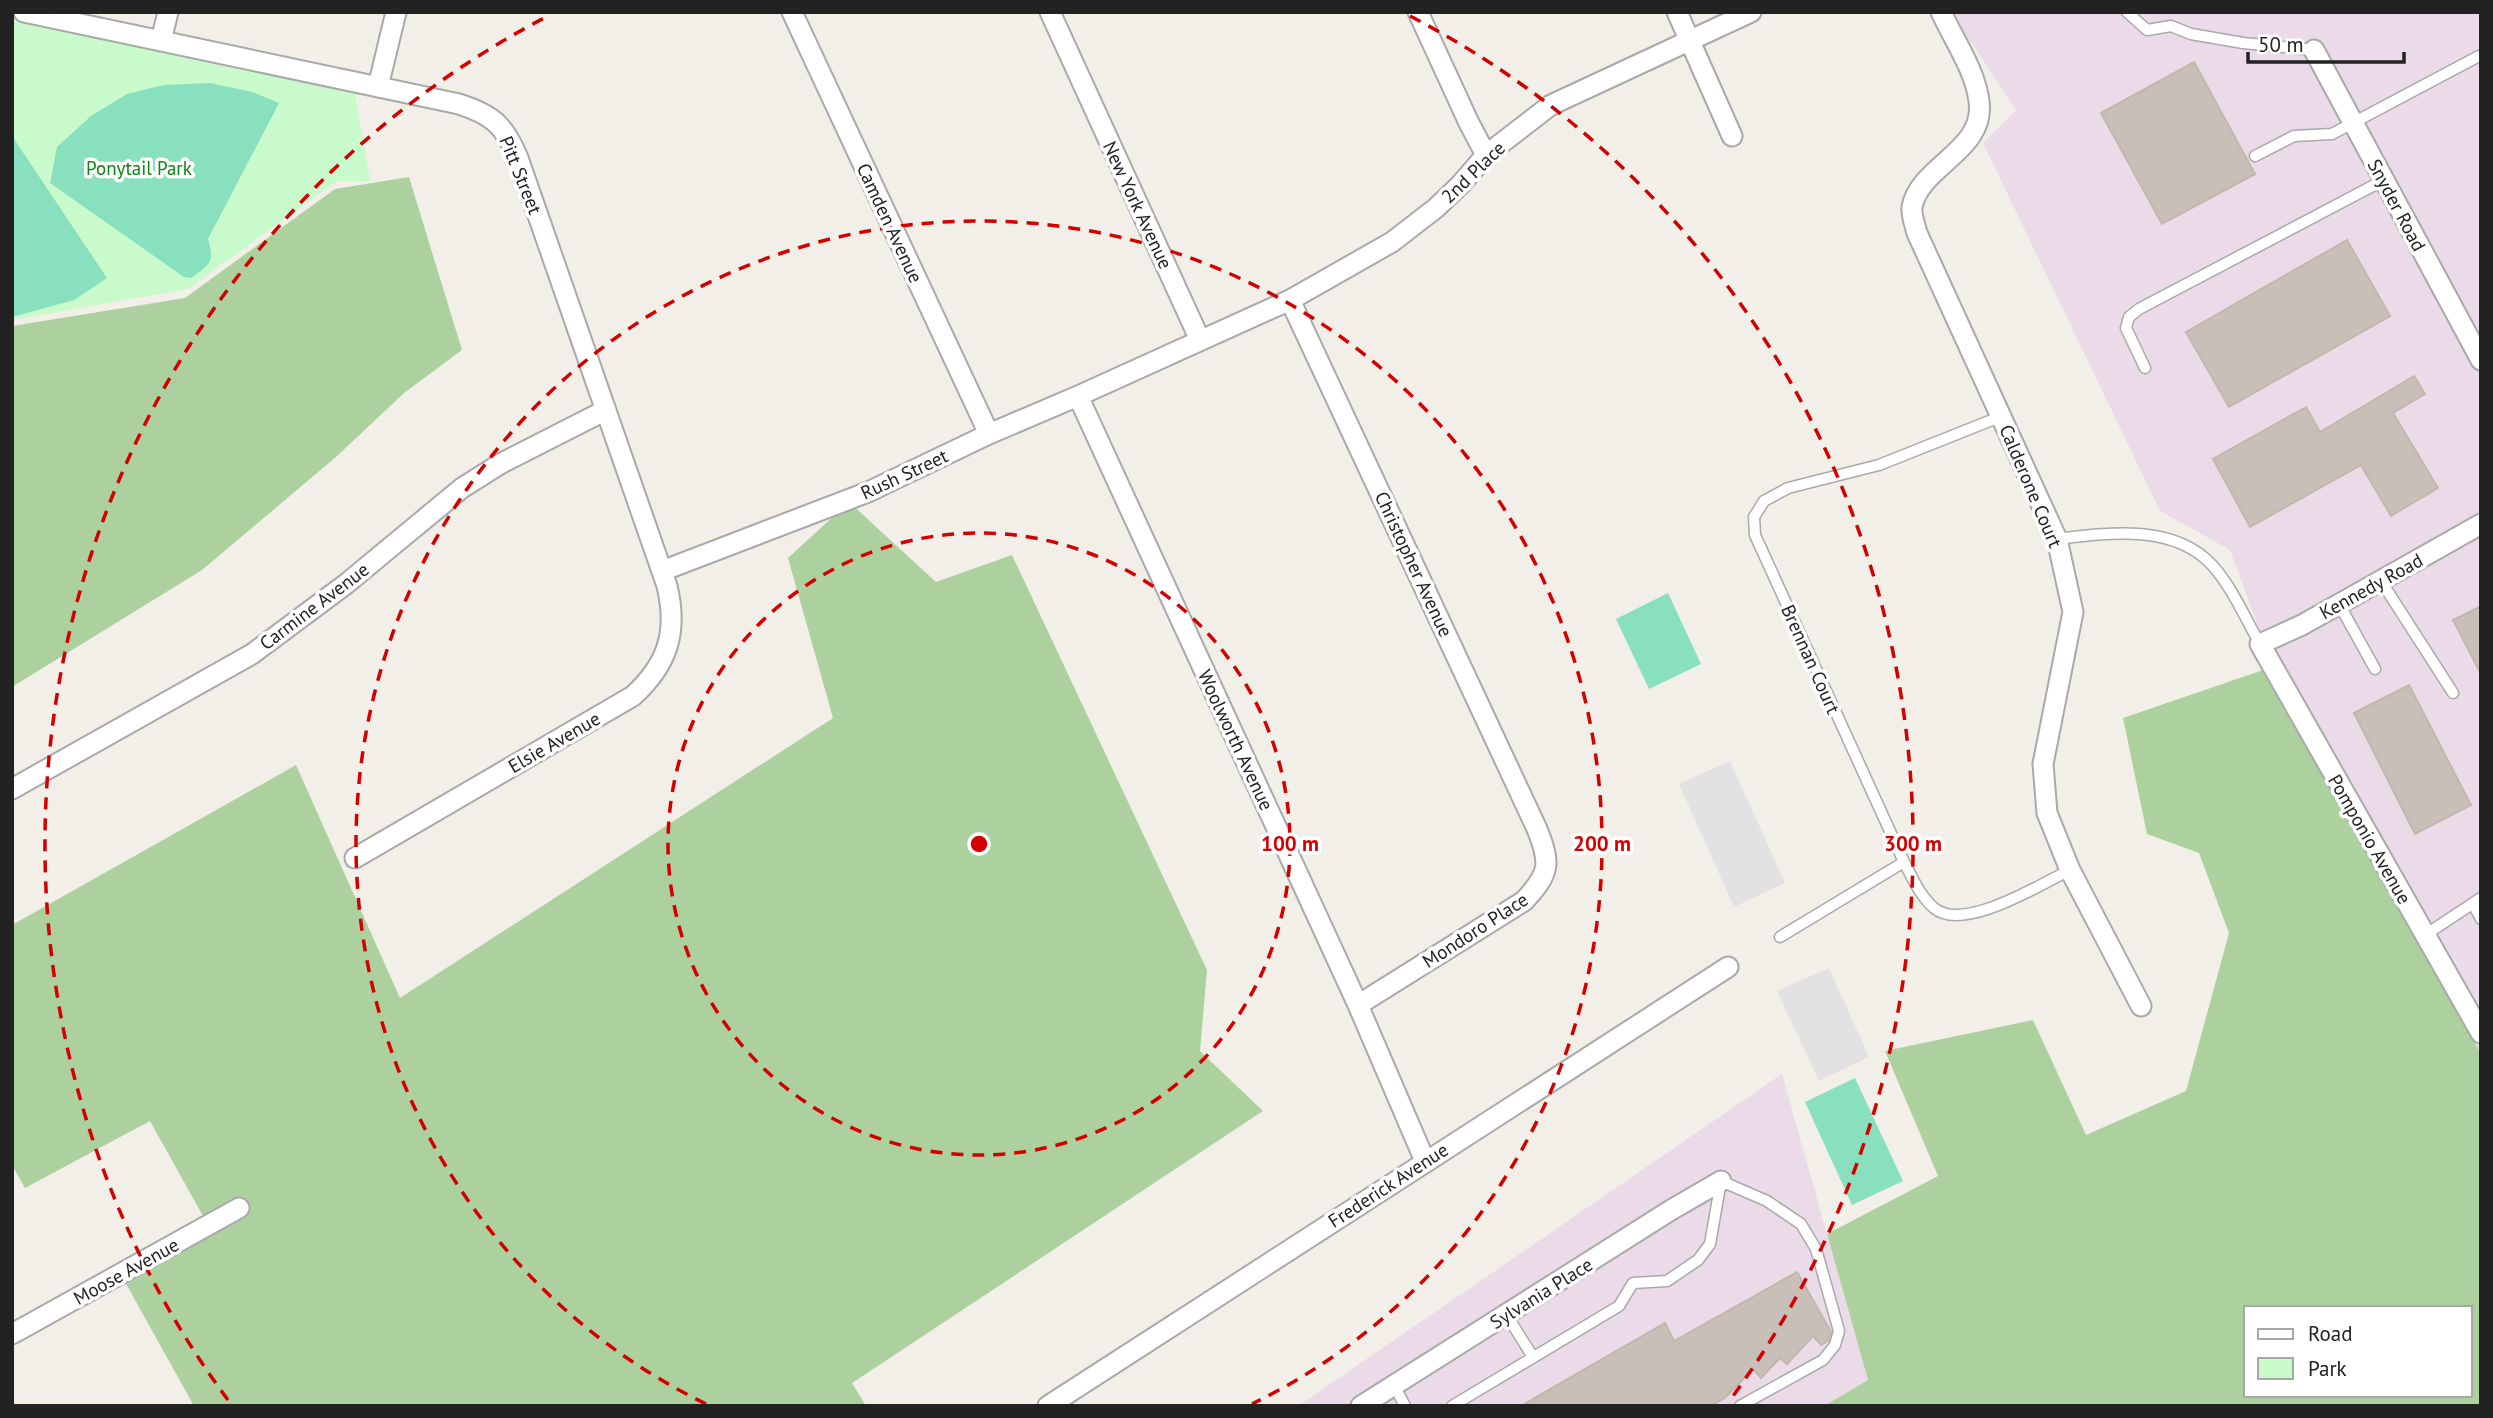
<svg xmlns="http://www.w3.org/2000/svg" width="2493" height="1418" font-family="'PT Sans',sans-serif">
<style>
.industrial{fill:#ebdbe8}
.forest{fill:#add19e;fill-rule:evenodd}
.park{fill:#c8facc}
.pitch{fill:#88e0be}
.parking{fill:#e2e2e2}
.building{fill:#c7bfb8;stroke:#c4b6ab;stroke-width:2}
.lines{fill:none;stroke-linecap:round;stroke-linejoin:round}
.service-casing{stroke:#a9a9a9;stroke-width:13}
.minor-casing{stroke:#a9a9a9;stroke-width:23}
.service{stroke:#fff;stroke-width:10}
.minor{stroke:#fff;stroke-width:19}
.ring{fill:none;stroke:#d40000;stroke-width:3.5;stroke-dasharray:12 9}
.labels{text-anchor:middle;dominant-baseline:central;stroke-width:7;stroke-linejoin:round;paint-order:stroke}
.park-label{font-size:19px;fill:#0c8416;stroke:#fff}
.street-label{font-size:19px;fill:#222;stroke:#fff}
.centre{fill:#d40000;stroke:#fff;stroke-width:3.5}
.ring-label{font-size:21px;text-anchor:middle;font-weight:bold;fill:#d40000;stroke:#fff;stroke-width:7;stroke-linejoin:round;paint-order:stroke}
</style>
<rect width="100%" height="100%" fill="#f2efe9"/>
<path class="industrial" d="M 1951,12 L 2481,12 L 2481,1054 L 2288,707 L 2230,550 L 2160,511 L 1983,143 L 2016,110 Z
M 1782,1074 L 1868,1380 L 1824,1406 L 1298,1406 Z"/>
<path class="forest" d="M 409,177 L 462,350 L 404,393 L 336,457 L 202,570 L 12,687 L 12,326 L 185,298 L 335,189 Z
M 849,502 L 936,582 L 1012,555 L 1207,970 L 1200,1051 L 1263,1111 L 852,1383 L 866,1406 L 194,1406 L 120,1273 L 208,1225 L 150,1121 L 25,1188 L 12,1165 L 12,925 L 296,765 L 400,998 L 833,718 L 788,558 Z
M 2269,668 L 2288,707 L 2481,1054 L 2481,1406 L 1824,1406 L 1868,1380 L 1827,1234 L 1938,1176 L 1885,1051 L 2033,1020 L 2086,1135 L 2186,1091 L 2229,933 L 2199,853 L 2147,834 L 2123,718 ZM 2246,1308 L 2470,1308 L 2470,1395 L 2246,1395 Z"/>
<path class="park" d="M 12,13 L 353,81 L 370,181 L 337,181 L 188,289 L 12,320 Z"/>
<path class="pitch" d="M 210,83 L 252,92 L 279,103 L 208,239 C 215,263 210,264 191,278 L 184,277 L 50,183 L 57,147 L 91,116 L 127,94 L 164,85 Z
M 12,136 L 107,278 L 74,300 L 12,317 Z
M 1668,593 L 1701,664 L 1649,689 L 1616,619 Z
M 1855,1078 L 1903,1181 L 1852,1205 L 1805,1102 Z"/>
<path class="parking" d="M 1730,761 L 1785,883 L 1734,907 L 1679,784 Z
M 1829,968 L 1869,1057 L 1819,1081 L 1777,991 Z"/>
<path class="building" d="M 2194,62 L 2255,174 L 2162,224 L 2101,113 Z
M 2347,240 L 2390,316 L 2229,407 L 2186,332 Z
M 2414,376 L 2425,394 L 2393,413 L 2438,488 L 2391,516 L 2361,465 L 2250,527 L 2213,459 L 2306,407 L 2320,432 Z
M 2481,606 L 2481,674 L 2453,620 Z
M 2409,685 L 2471,805 L 2415,834 L 2354,713 Z
M 1797,1272 L 1831,1332 L 1829,1340 L 1821,1345 L 1813,1336 L 1787,1364 L 1780,1358 L 1761,1378 L 1753,1369 L 1725,1398 L 1710,1406 L 1521,1406 L 1665,1323 L 1674,1341 Z"/>
<g class="lines">
<defs>
<path id="service" d="M 2127,12 L 2147,30 L 2171,26 L 2191,34 L 2243,43 L 2314,50
M 2255,156 L 2294,136 L 2332,134 L 2479,56
M 2145,368 L 2126,328 L 2129,317 L 2139,309 L 2384,180
M 2002,416 L 1879,465 L 1788,488 L 1764,501 L 1754,517 L 1755,535 L 1904,862 C 1912,877 1920,896 1934,908 C 1963,933 2041,884 2070,870
M 2057,539 C 2107,533 2173,523 2212,565 C 2232,587 2245,618 2260,644
M 2381,581 L 2453,693
M 2339,604 L 2375,669
M 2473,904 L 2481,919
M 2425,935 L 2481,898
M 1780,937 L 1904,862
M 1506,1314 L 1533,1357
M 1394,1385 L 1405,1406
M 1452,1406 L 1619,1306 L 1633,1283 L 1667,1281 L 1698,1260 L 1710,1244 L 1721,1181 L 1767,1201 L 1801,1224 L 1816,1249 L 1839,1331 L 1835,1345 L 1823,1360 L 1740,1406"/>
<path id="minor" d="M 24,12 L 459,104 C 493,115 504,125 518,158 L 667,586 C 678,632 668,664 633,696 L 355,858
M 792,12 L 989,434
M 1050,12 L 1200,340
M 1418,12 L 1469,123 L 1486,155
M 1677,12 L 1732,136
M 1941,12 C 1954,40 1975,70 1979,101 C 1986,151 1920,165 1912,207 C 1911,215 1915,225 1917,233 L 2057,539 L 2073,612 L 2043,764 L 2047,813 L 2070,870 L 2141,1006
M 161,41 L 168,12
M 2314,50 L 2481,360
M 378,87 L 396,12
M 1290,300 L 1537,829 C 1551,864 1550,873 1524,901 L 1358,1005
M 1078,396 L 1358,1005 L 1425,1161
M 2481,524 L 2302,625 L 2260,644 L 2481,1033
M 662,571 L 868,492 L 989,434 L 1078,396 L 1290,300 L 1392,242 L 1436,208 L 1461,184 L 1486,155 L 1551,105 L 1751,12
M 12,789 L 252,654 L 346,584 L 462,488 L 500,464 L 606,410
M 12,1334 L 239,1208
M 1048,1406 L 1728,967
M 1361,1406 L 1671,1210 L 1721,1181"/>
</defs>
<use href="#service" class="service-casing"/>
<use href="#minor" class="minor-casing"/>
<use href="#service" class="service"/>
<use href="#minor" class="minor"/>
</g>
<g class="ring">
<circle cx="979" cy="844" r="311"/>
<path d="M706 1404A623 623 0 1 1 1252 1404"/>
<path d="M228 1400A934 934 0 0 1 548 16M1410 16A934 934 0 0 1 1730 1400"/>
</g>
<g class="labels">
<g class="park-label">
<text x="139" y="168">Ponytail Park</text>
</g>
<g class="street-label">
<text transform="translate(1473 172) rotate(-44)">2nd Place</text>
<text transform="translate(521 175) rotate(68)">Pitt Street</text>
<text transform="translate(1138 205) rotate(65)">New York Avenue</text>
<text transform="translate(2397 205) rotate(62)">Snyder Road</text>
<text transform="translate(890 223) rotate(65)">Camden Avenue</text>
<text transform="translate(904 474) rotate(-25)">Rush Street</text>
<text transform="translate(2031 486) rotate(67)">Calderone Court</text>
<text transform="translate(1414 564) rotate(65)">Christopher Avenue</text>
<text transform="translate(2371 586) rotate(-29)">Kennedy Road</text>
<text transform="translate(314 606) rotate(-37)">Carmine Avenue</text>
<text transform="translate(1811 659) rotate(66)">Brennan Court</text>
<text transform="translate(1236 740) rotate(65)">Woolworth Avenue</text>
<text transform="translate(554 742) rotate(-30)">Elsie Avenue</text>
<text transform="translate(2370 839) rotate(60)">Pomponio Avenue</text>
<text transform="translate(1475 930) rotate(-33)">Mondoro Place</text>
<text transform="translate(1388 1185) rotate(-33)">Frederick Avenue</text>
<text transform="translate(126 1271) rotate(-29)">Moose Avenue</text>
<text transform="translate(1541 1293) rotate(-32)">Sylvania Place</text>
</g>
</g>
<circle cx="979" cy="844" r="10" class="centre"/>
<g class="ring-label">
<text x="1290" y="851">100 m</text>
<text x="1602" y="851">200 m</text>
<text x="1913" y="851">300 m</text>
</g>
<rect width="2493" height="1418" fill="none" stroke="#222222" stroke-width="28"/>
<rect x="2244" y="1306" width="228" height="91" fill="#ffffff" stroke="#a7a7a7" stroke-width="2"/>
<rect x="2258" y="1329" width="35" height="10" fill="#ffffff" stroke="#a7a7a7" stroke-width="2"/>
<text x="2308" y="1341" font-size="21" fill="#222222">Road</text>
<rect x="2258" y="1358" width="35" height="21" fill="#c8facc" stroke="#a7a7a7" stroke-width="2"/>
<text x="2308" y="1376" font-size="21" fill="#222222">Park</text>
<path d="M2248 52v10h156v-10" fill="none" stroke="#222222" stroke-width="3.5"/>
<text x="2258" y="52" font-size="21" fill="#222222" stroke="#ffffff" stroke-width="5" paint-order="stroke">50 m</text>
</svg>
